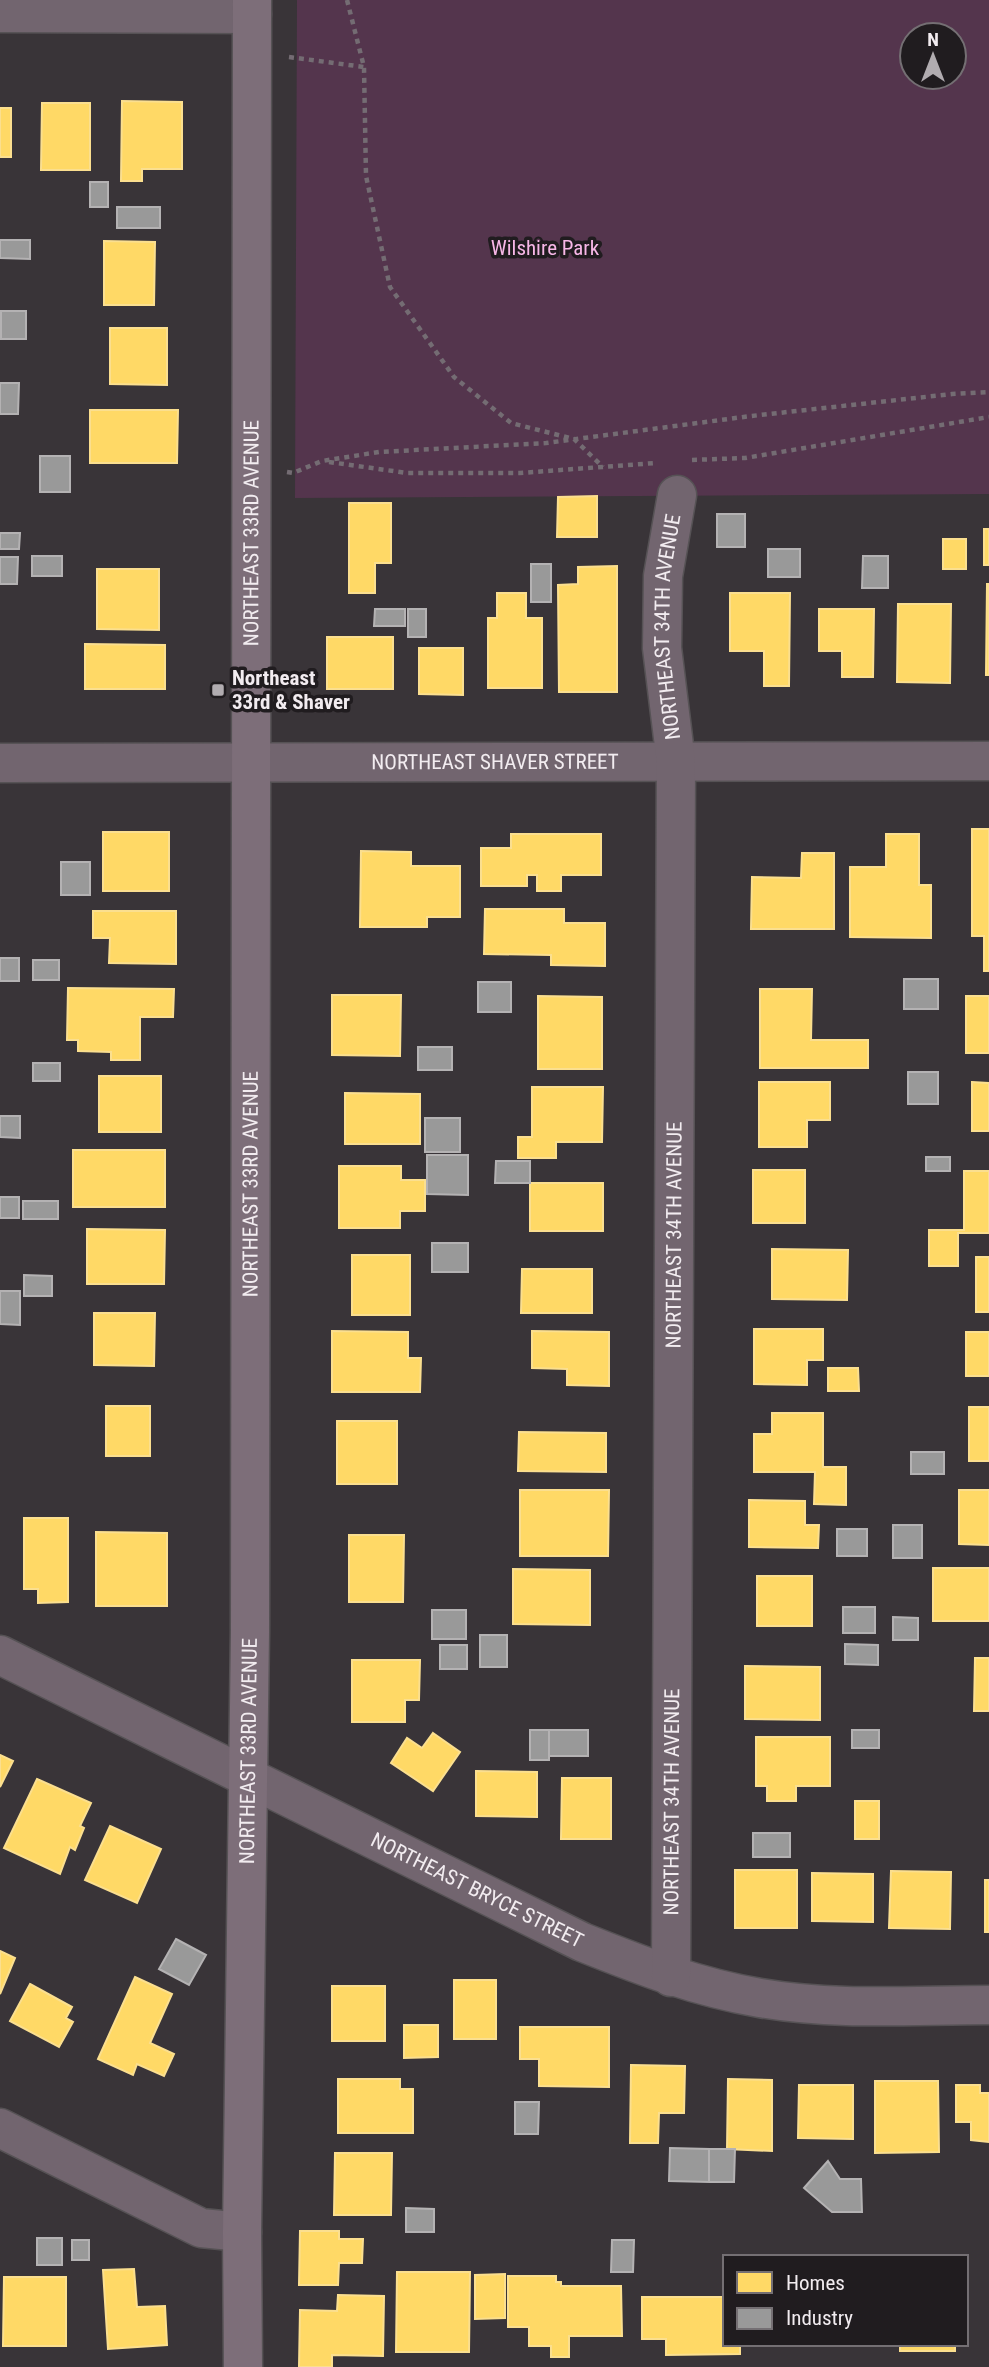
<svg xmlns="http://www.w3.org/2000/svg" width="989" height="2367" font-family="'Roboto Condensed',sans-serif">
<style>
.green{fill:#54354d;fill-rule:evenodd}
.homes{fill:#ffd966;stroke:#fbdf8f;stroke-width:2}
.industry{fill:#999;stroke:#b4b2b3;stroke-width:2}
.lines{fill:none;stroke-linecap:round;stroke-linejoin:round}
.minor-casing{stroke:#565255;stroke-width:41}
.major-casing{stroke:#565255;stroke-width:41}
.path{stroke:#746c73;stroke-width:4.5;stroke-dasharray:5 5;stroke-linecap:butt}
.minor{stroke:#72656f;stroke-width:38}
.major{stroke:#7d6e79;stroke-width:38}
.poi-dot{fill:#b1acb0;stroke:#201c1f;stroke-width:2.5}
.labels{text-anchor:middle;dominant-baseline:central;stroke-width:7;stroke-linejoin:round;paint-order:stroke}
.park-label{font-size:21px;fill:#f7b7e7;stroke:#201c1f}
.street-label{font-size:21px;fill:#f2ecf0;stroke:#201c1f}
.poi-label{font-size:21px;font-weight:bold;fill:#f2ecf0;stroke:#201c1f;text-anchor:start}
</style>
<rect width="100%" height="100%" fill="#393438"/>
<path class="green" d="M 297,0 L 989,0 L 989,494 L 295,498 ZM 912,35 L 954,35 L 954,77 L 912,77 Z"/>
<path class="homes" d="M 122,101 L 182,102 L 182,169 L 142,169 L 142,181 L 121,181 Z
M 42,103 L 90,103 L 90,170 L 41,170 Z
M 0,108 L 11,108 L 11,157 L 0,157 Z
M 104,241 L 155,242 L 154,305 L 104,305 Z
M 110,328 L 167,328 L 167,385 L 110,384 Z
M 90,410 L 178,410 L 177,463 L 90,463 Z
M 597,496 L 597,537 L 557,537 L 558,497 Z
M 349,503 L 391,503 L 391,563 L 375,563 L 375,593 L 349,593 Z
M 984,529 L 989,529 L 989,565 L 984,565 Z
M 943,539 L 966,539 L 966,569 L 943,569 Z
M 617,566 L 617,692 L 559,692 L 558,585 L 578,584 L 578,567 Z
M 97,569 L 159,569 L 159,630 L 97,629 Z
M 987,584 L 989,584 L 989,675 L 986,675 Z
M 497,593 L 526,593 L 526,618 L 542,618 L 542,688 L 488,688 L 488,618 L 497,618 Z
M 730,593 L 790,593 L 789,686 L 764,686 L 764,651 L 730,651 Z
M 898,604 L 951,604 L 950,683 L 897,682 Z
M 819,609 L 874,609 L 873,677 L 842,677 L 842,651 L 819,651 Z
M 327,637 L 393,637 L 393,689 L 327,689 Z
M 85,644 L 165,645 L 165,689 L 85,689 Z
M 419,648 L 463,648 L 463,695 L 419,694 Z
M 972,829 L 989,829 L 989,971 L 984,971 L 984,936 L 972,936 Z
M 103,832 L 169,832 L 169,891 L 103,891 Z
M 511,834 L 601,834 L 601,875 L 561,875 L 561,891 L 537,891 L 537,875 L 527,875 L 527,886 L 481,886 L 481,848 L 511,848 Z
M 886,834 L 919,834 L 919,885 L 931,885 L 931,938 L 850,937 L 850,867 L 886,867 Z
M 361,851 L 411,852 L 411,866 L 460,866 L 460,917 L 427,917 L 427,927 L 360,927 Z
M 802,853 L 834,853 L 834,929 L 751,929 L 752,877 L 801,878 Z
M 485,909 L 564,909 L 564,923 L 605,923 L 605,966 L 551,965 L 551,955 L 484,954 Z
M 93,911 L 176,911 L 176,964 L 109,963 L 110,938 L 93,938 Z
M 68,988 L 174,989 L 173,1017 L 140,1017 L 140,1060 L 111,1060 L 111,1052 L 78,1051 L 78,1040 L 67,1040 Z
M 760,989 L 812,989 L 811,1040 L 868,1040 L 868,1068 L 760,1068 Z
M 332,995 L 401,995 L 400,1056 L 332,1055 Z
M 538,996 L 602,997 L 602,1069 L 538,1069 Z
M 966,996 L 989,996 L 989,1053 L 966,1053 Z
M 99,1076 L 161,1076 L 161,1132 L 99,1132 Z
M 759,1082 L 830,1082 L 830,1120 L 807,1120 L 807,1147 L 759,1147 Z
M 972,1082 L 989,1083 L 989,1131 L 972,1131 Z
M 532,1087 L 603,1087 L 602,1142 L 556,1142 L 556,1158 L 518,1158 L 518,1137 L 532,1137 Z
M 345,1093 L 420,1094 L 420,1144 L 345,1144 Z
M 73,1150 L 165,1150 L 165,1207 L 73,1207 Z
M 339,1166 L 401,1166 L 401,1180 L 425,1180 L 425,1211 L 400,1211 L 400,1228 L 339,1228 Z
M 753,1170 L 805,1170 L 805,1223 L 753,1223 Z
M 964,1171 L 989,1171 L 989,1233 L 958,1233 L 958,1266 L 929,1266 L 929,1230 L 964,1230 Z
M 530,1183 L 603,1183 L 603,1231 L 530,1231 Z
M 87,1229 L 165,1230 L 164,1284 L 87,1284 Z
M 772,1249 L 848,1250 L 847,1300 L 772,1299 Z
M 352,1255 L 410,1255 L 410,1315 L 352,1315 Z
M 976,1257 L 989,1257 L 989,1312 L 976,1312 Z
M 522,1269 L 592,1269 L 592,1313 L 521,1313 Z
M 94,1313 L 155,1313 L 154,1366 L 94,1365 Z
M 754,1329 L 823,1329 L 823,1360 L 807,1360 L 807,1385 L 754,1384 Z
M 332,1331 L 408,1332 L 408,1358 L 421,1358 L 420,1392 L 332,1392 Z
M 532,1331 L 609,1332 L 609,1386 L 567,1385 L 567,1369 L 532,1368 Z
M 966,1332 L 989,1332 L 989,1376 L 966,1376 Z
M 828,1368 L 858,1368 L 859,1391 L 828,1391 Z
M 106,1406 L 150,1406 L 150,1456 L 106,1456 Z
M 969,1407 L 989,1407 L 989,1461 L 969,1461 Z
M 772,1413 L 823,1413 L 823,1467 L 846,1467 L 846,1505 L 814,1504 L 815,1472 L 754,1472 L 754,1434 L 772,1434 Z
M 337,1421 L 397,1421 L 397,1484 L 337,1484 Z
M 519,1432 L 606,1433 L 606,1472 L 518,1471 Z
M 520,1490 L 609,1490 L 608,1556 L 520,1556 Z
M 959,1490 L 989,1490 L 989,1545 L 959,1544 Z
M 749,1500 L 805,1501 L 805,1525 L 819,1525 L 818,1548 L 749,1547 Z
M 24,1518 L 68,1518 L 68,1602 L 38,1603 L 38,1589 L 24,1589 Z
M 96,1532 L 167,1533 L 167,1606 L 96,1606 Z
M 349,1535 L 404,1535 L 403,1602 L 349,1602 Z
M 933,1568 L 989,1568 L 989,1621 L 933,1621 Z
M 513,1569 L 590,1570 L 590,1625 L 513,1624 Z
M 757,1576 L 812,1576 L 812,1626 L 757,1626 Z
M 975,1658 L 989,1658 L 989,1711 L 974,1711 Z
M 352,1660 L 420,1660 L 419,1700 L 405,1700 L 405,1722 L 352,1722 Z
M 745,1666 L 820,1667 L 820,1720 L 745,1719 Z
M 433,1733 L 460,1752 L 433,1791 L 391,1763 L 407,1738 L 422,1748 Z
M 756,1737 L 830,1737 L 830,1786 L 796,1786 L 796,1801 L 767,1801 L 767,1786 L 756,1786 Z
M 0,1755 L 13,1761 L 0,1787 Z
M 476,1771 L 537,1772 L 537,1817 L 476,1816 Z
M 562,1778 L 611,1778 L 611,1839 L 561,1839 Z
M 37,1779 L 91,1803 L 80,1826 L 84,1828 L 75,1850 L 70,1847 L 60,1874 L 4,1848 Z
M 855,1801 L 879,1801 L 879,1839 L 855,1839 Z
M 110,1826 L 161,1849 L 137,1903 L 85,1880 Z
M 735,1870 L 797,1870 L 797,1928 L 735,1928 Z
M 891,1871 L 951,1872 L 950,1929 L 889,1928 Z
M 812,1873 L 873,1874 L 873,1922 L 812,1921 Z
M 985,1880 L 989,1880 L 989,1932 L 985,1932 Z
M 0,1951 L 15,1958 L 0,1994 Z
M 135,1977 L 172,1994 L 150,2043 L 174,2054 L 164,2076 L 137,2064 L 133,2075 L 98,2059 Z
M 454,1980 L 496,1980 L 496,2039 L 454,2039 Z
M 30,1984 L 72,2007 L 66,2018 L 73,2022 L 59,2047 L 10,2021 Z
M 332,1986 L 385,1986 L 385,2041 L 332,2041 Z
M 404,2025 L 438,2025 L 438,2057 L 404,2058 Z
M 520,2027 L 609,2027 L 609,2087 L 539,2086 L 539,2059 L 520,2059 Z
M 631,2065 L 685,2066 L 684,2113 L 659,2113 L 658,2143 L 630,2143 Z
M 338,2079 L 400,2079 L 400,2089 L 413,2089 L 413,2133 L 338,2133 Z
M 728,2079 L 772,2080 L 772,2151 L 727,2149 Z
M 875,2081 L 938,2081 L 939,2152 L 875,2153 Z
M 799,2085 L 853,2085 L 853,2139 L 798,2138 Z
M 956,2085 L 980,2085 L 980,2093 L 989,2093 L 989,2142 L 971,2140 L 971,2122 L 956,2122 Z
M 335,2153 L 392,2153 L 391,2215 L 334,2215 Z
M 300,2231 L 339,2231 L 339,2239 L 363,2239 L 362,2263 L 339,2263 L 338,2285 L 299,2285 Z
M 134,2269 L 137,2307 L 165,2306 L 167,2345 L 108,2349 L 103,2270 Z
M 397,2272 L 470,2272 L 469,2352 L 396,2352 Z
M 505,2274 L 505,2318 L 475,2319 L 475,2275 Z
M 508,2276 L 556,2276 L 556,2282 L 561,2282 L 561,2286 L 621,2286 L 622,2336 L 569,2336 L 569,2357 L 551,2357 L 551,2346 L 529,2346 L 529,2327 L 508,2327 Z
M 4,2277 L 66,2277 L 66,2346 L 3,2346 Z
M 338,2295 L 384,2296 L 383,2356 L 332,2355 L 332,2367 L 299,2367 L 300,2310 L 337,2311 Z
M 642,2297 L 724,2297 L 725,2344 L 740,2344 L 740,2354 L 666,2355 L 666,2339 L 642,2339 Z
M 900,2344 L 955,2344 L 955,2351 L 900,2351 Z"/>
<path class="industry" d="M 90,182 L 108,182 L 108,207 L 90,207 Z
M 117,207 L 160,207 L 160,228 L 117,228 Z
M 0,240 L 30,240 L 30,259 L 0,258 Z
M 1,311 L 26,311 L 26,339 L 1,339 Z
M 0,383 L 19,383 L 18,414 L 0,414 Z
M 40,456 L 70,456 L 70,492 L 40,492 Z
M 717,514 L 745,514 L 745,547 L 717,547 Z
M 0,533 L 20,533 L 19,549 L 0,549 Z
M 768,549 L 800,549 L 800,577 L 768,577 Z
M 32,556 L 62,556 L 62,576 L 32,576 Z
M 863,556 L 888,556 L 888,588 L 862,588 Z
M 0,557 L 18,557 L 17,584 L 0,584 Z
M 531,564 L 551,564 L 551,602 L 531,602 Z
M 375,609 L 405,609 L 405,626 L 374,626 Z
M 408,609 L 426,609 L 426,637 L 408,637 Z
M 61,862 L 90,862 L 90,895 L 61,895 Z
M 0,958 L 19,958 L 19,981 L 0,981 Z
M 33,960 L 59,960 L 59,980 L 33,980 Z
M 904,979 L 938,979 L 938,1009 L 904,1009 Z
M 478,982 L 511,982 L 511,1012 L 478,1012 Z
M 418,1047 L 452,1047 L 452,1070 L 418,1070 Z
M 33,1063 L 60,1063 L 60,1081 L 33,1081 Z
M 908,1072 L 938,1072 L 938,1104 L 908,1104 Z
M 0,1116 L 20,1116 L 20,1138 L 0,1137 Z
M 425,1118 L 460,1118 L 460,1152 L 425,1152 Z
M 427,1155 L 468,1155 L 468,1195 L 427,1194 Z
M 926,1157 L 950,1157 L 950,1171 L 926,1171 Z
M 496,1161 L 530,1161 L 530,1183 L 495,1183 Z
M 0,1197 L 19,1197 L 19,1218 L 0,1218 Z
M 23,1201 L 58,1201 L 58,1219 L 23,1219 Z
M 432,1243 L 468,1243 L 468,1272 L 432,1272 Z
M 24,1275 L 52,1276 L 52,1296 L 24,1296 Z
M 0,1291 L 20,1291 L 20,1325 L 0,1324 Z
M 911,1452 L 944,1452 L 944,1474 L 911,1474 Z
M 893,1525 L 922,1525 L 922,1558 L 893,1558 Z
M 837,1529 L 867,1529 L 867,1556 L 837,1556 Z
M 843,1607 L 875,1607 L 875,1633 L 843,1633 Z
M 432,1610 L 466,1610 L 466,1639 L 432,1639 Z
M 893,1617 L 918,1618 L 918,1640 L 893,1640 Z
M 480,1635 L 507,1635 L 507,1667 L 480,1667 Z
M 845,1644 L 878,1645 L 878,1665 L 845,1664 Z
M 440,1645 L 467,1645 L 467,1669 L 440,1669 Z
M 530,1730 L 549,1730 L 549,1760 L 530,1760 Z
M 549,1730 L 588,1730 L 588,1756 L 549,1756 Z
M 852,1730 L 879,1730 L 879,1748 L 852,1748 Z
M 753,1833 L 790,1833 L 790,1857 L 753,1857 Z
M 176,1939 L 206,1955 L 189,1985 L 159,1969 Z
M 515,2102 L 539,2102 L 538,2134 L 515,2134 Z
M 670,2148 L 709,2149 L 709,2182 L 669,2181 Z
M 709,2149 L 735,2149 L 734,2182 L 709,2182 Z
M 828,2161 L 840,2179 L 861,2179 L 862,2212 L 832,2212 L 804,2188 Z
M 406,2208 L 434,2209 L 434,2232 L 406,2232 Z
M 37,2238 L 62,2238 L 62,2265 L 37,2265 Z
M 72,2240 L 89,2240 L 89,2260 L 72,2260 Z
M 612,2240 L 634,2240 L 633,2272 L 611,2272 Z"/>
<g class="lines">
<defs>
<g id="minor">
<path d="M 0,13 L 252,14"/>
<path id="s1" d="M 0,763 L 989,761"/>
<path id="s2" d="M 0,1655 L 582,1942 C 642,1966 696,1987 760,1998 C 835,2011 913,2005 989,2005"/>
<path id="s3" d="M 671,1977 L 676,762 L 662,648 L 663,576 L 677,495"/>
<path d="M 0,2128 L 201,2228 L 242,2232"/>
</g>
<g id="major">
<path id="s4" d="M 243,2367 L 242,2232 L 250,1632 L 252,0"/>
</g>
</defs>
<use href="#minor" class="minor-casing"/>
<use href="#major" class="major-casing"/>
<path class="path" d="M 347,0 L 364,67 L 366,176 L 390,287 L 454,377 L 511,423 L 574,439 L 603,467
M 289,57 L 364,67
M 692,460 L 745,458 L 989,417
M 329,462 L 407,473 L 520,473 L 656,463
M 287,472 L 293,473 L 322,461 L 379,452 L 546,443 L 751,416 L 952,394 L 989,392"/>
<use href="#minor" class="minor"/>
<use href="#major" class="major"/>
</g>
<rect class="poi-dot" x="211" y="683" width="14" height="14" rx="3.5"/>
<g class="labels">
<g class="park-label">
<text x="545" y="248">Wilshire Park</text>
</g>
<g class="street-label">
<text stroke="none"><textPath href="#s4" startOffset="1834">NORTHEAST 33RD AVENUE</textPath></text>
<text stroke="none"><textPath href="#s3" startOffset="1351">NORTHEAST 34TH AVENUE</textPath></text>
<text stroke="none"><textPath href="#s1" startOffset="495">NORTHEAST SHAVER STREET</textPath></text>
<text stroke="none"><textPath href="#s4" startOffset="1183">NORTHEAST 33RD AVENUE</textPath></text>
<text stroke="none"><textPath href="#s3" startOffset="742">NORTHEAST 34TH AVENUE</textPath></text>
<text stroke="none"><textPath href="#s4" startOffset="616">NORTHEAST 33RD AVENUE</textPath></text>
<text stroke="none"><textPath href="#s3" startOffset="175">NORTHEAST 34TH AVENUE</textPath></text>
<text stroke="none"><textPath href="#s2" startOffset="532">NORTHEAST BRYCE STREET</textPath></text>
</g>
<g class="poi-label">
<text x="232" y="678">Northeast<tspan x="232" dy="24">33rd &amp; Shaver</tspan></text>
</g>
</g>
<rect x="723" y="2255" width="245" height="91" fill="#201c1f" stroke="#746f73" stroke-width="2"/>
<rect x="737" y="2272" width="35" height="21" fill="#ffd966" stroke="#746f73" stroke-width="2"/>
<text x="786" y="2290" font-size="21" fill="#f2ecf0">Homes</text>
<rect x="737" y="2308" width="35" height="21" fill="#999999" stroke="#746f73" stroke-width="2"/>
<text x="786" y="2325" font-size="21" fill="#f2ecf0">Industry</text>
<g transform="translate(933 56)"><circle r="33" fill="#201c1f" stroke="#746f73" stroke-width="2"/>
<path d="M0-5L12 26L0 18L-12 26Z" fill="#b1acb0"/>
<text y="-10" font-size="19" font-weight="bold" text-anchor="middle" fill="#f2ecf0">N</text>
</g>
</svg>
